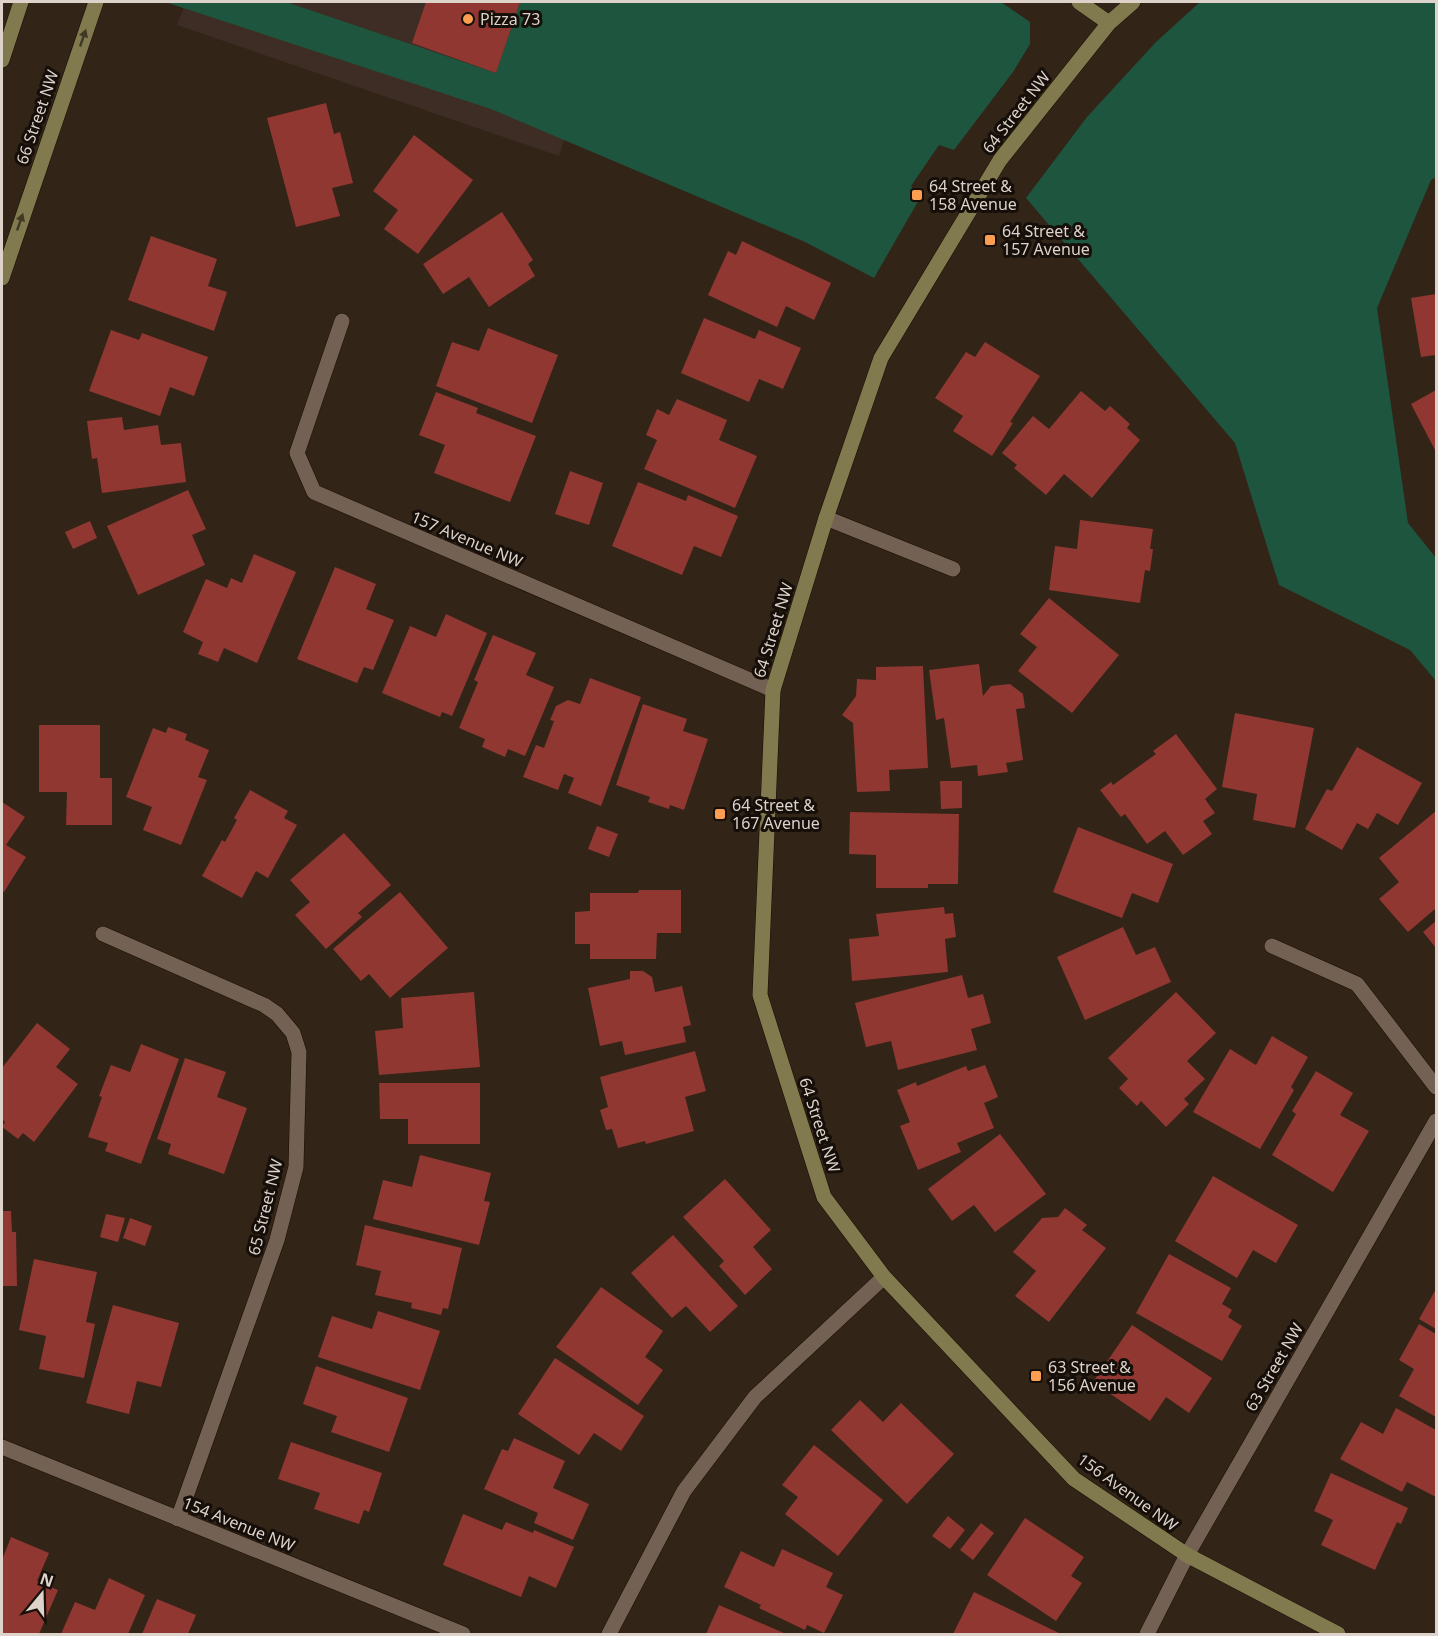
<svg xmlns="http://www.w3.org/2000/svg" width="1438" height="1636" font-family="'Noto Sans',sans-serif">
<style>
.commercial{fill:#3e2d25}
.green{fill:#1e553f}
.building{fill:#903732}
.lines{fill:none;stroke-linecap:round;stroke-linejoin:round}
.street-casing{stroke:#190c03;stroke-width:16}
.secondary-casing{stroke:#190c03;stroke-width:16}
.street{stroke:#736254;stroke-width:15}
.secondary{stroke:#817a4e;stroke-width:15}
.oneway{fill:#403925}
.poi-dot{fill:#fc9e52;stroke:#150e09;stroke-width:2}
.labels{text-anchor:middle;dominant-baseline:central;stroke-width:6;stroke-linejoin:round;paint-order:stroke}
.poi-label{font-size:16px;fill:#ddd3cb;stroke:#150e09;text-anchor:start}
.street-label{font-size:16px;fill:#ddd3cb;stroke:#150e09}
</style>
<rect width="100%" height="100%" fill="#322417"/>
<path class="commercial" d="M 186,2 L 608,2 L 559,156 L 177,25 Z"/>
<path class="green" d="M 165,2 L 286,2 L 496,73 L 520,2 L 1001,2 L 1030,22 L 1030,44 L 1013,72 L 954,150 L 939,145 L 911,186 L 920,198 L 874,278 L 805,242 L 491,109 Z
M 1200,2 L 1436,2 L 1436,177 L 1431,180 L 1377,308 L 1408,523 L 1436,558 L 1436,681 L 1410,650 L 1279,585 L 1235,443 L 1026,198 L 1087,117 L 1156,42 Z"/>
<path class="building" d="M 426,2 L 520,2 L 496,73 L 412,43 Z
M 326,103 L 334,134 L 340,132 L 353,183 L 332,188 L 340,216 L 296,227 L 267,118 Z
M 414,135 L 473,180 L 418,254 L 384,229 L 398,210 L 373,191 Z
M 502,212 L 533,260 L 528,264 L 535,276 L 489,307 L 469,277 L 443,294 L 423,264 Z
M 151,236 L 217,259 L 208,286 L 227,292 L 214,331 L 128,300 Z
M 742,241 L 831,283 L 814,320 L 786,306 L 777,327 L 708,295 L 728,251 L 736,255 Z
M 1436,294 L 1436,355 L 1421,357 L 1411,298 Z
M 704,318 L 755,339 L 759,330 L 801,348 L 783,389 L 759,379 L 749,402 L 681,373 Z
M 488,328 L 558,355 L 532,423 L 436,386 L 452,342 L 479,351 Z
M 111,330 L 139,340 L 142,333 L 208,357 L 194,396 L 170,387 L 160,416 L 89,391 Z
M 985,342 L 1040,376 L 1010,422 L 1013,423 L 992,456 L 953,431 L 963,416 L 935,398 L 966,352 L 975,357 Z
M 1436,390 L 1436,452 L 1411,404 Z
M 1081,391 L 1105,411 L 1110,406 L 1130,424 L 1127,428 L 1140,440 L 1092,498 L 1064,474 L 1046,495 L 1014,468 L 1017,465 L 1002,453 L 1033,416 L 1049,429 Z
M 436,392 L 478,408 L 476,413 L 536,436 L 510,502 L 434,473 L 445,445 L 419,435 Z
M 677,399 L 727,420 L 719,440 L 757,456 L 735,508 L 644,469 L 657,440 L 646,435 L 657,409 L 669,415 Z
M 122,417 L 124,430 L 158,425 L 161,445 L 181,443 L 186,482 L 102,493 L 97,458 L 92,459 L 87,421 Z
M 570,471 L 603,483 L 589,525 L 555,514 Z
M 638,482 L 686,501 L 688,495 L 738,516 L 721,557 L 694,546 L 682,575 L 612,546 Z
M 188,490 L 206,529 L 192,535 L 205,565 L 138,595 L 107,526 Z
M 1080,520 L 1153,529 L 1150,549 L 1153,549 L 1150,571 L 1145,570 L 1140,603 L 1049,590 L 1055,546 L 1077,549 Z
M 90,521 L 97,538 L 73,549 L 65,532 Z
M 254,554 L 296,572 L 257,663 L 224,648 L 218,662 L 198,654 L 203,642 L 183,632 L 206,579 L 227,588 L 231,578 L 242,583 Z
M 335,567 L 376,584 L 366,609 L 394,620 L 373,670 L 364,667 L 357,683 L 297,659 Z
M 1049,598 L 1119,655 L 1072,713 L 1018,671 L 1037,647 L 1020,634 Z
M 446,614 L 487,633 L 452,716 L 442,712 L 440,717 L 382,693 L 410,626 L 436,637 Z
M 493,635 L 536,653 L 526,675 L 554,687 L 525,756 L 508,749 L 505,757 L 482,747 L 485,739 L 459,728 L 478,682 L 474,680 Z
M 979,664 L 983,696 L 991,686 L 1010,684 L 1023,694 L 1025,708 L 1016,709 L 1023,760 L 1006,763 L 1008,772 L 978,776 L 977,765 L 951,768 L 944,718 L 936,720 L 929,670 Z
M 923,666 L 928,768 L 889,770 L 890,791 L 857,792 L 853,723 L 842,715 L 856,696 L 857,679 L 876,680 L 876,667 Z
M 590,678 L 641,697 L 601,806 L 568,793 L 574,778 L 564,774 L 558,790 L 523,777 L 536,745 L 544,748 L 554,721 L 550,720 L 556,706 L 568,700 L 580,704 Z
M 643,704 L 687,719 L 683,731 L 708,739 L 684,810 L 670,805 L 669,809 L 648,802 L 650,797 L 616,785 Z
M 1235,713 L 1314,728 L 1295,828 L 1253,820 L 1257,794 L 1222,787 Z
M 39,725 L 100,725 L 100,778 L 112,778 L 112,825 L 66,825 L 67,792 L 39,792 Z
M 168,727 L 187,734 L 185,740 L 209,750 L 198,777 L 207,780 L 181,845 L 143,830 L 152,807 L 126,797 L 153,728 L 166,733 Z
M 1176,734 L 1217,789 L 1205,799 L 1215,813 L 1203,821 L 1212,834 L 1183,855 L 1165,831 L 1147,844 L 1125,814 L 1121,817 L 1100,790 L 1111,782 L 1113,785 L 1156,754 L 1153,751 Z
M 1357,747 L 1422,783 L 1398,825 L 1377,813 L 1368,829 L 1357,823 L 1342,850 L 1305,829 L 1327,789 L 1332,791 Z
M 940,781 L 962,781 L 962,808 L 941,809 Z
M 250,790 L 288,811 L 284,818 L 297,825 L 268,878 L 256,871 L 242,898 L 202,876 L 222,840 L 225,842 L 237,820 L 234,818 Z
M 2,802 L 25,817 L 6,845 L 26,857 L 4,892 L 2,891 Z
M 1436,811 L 1436,911 L 1435,909 L 1408,932 L 1379,899 L 1399,882 L 1379,858 Z
M 850,812 L 959,814 L 958,884 L 928,884 L 928,888 L 876,888 L 876,855 L 849,854 Z
M 597,826 L 618,834 L 609,857 L 588,849 Z
M 1078,827 L 1173,864 L 1158,903 L 1132,893 L 1122,918 L 1053,892 Z
M 344,833 L 391,885 L 358,913 L 362,917 L 326,949 L 295,915 L 310,902 L 290,880 Z
M 639,890 L 681,890 L 681,933 L 657,933 L 656,959 L 590,959 L 590,944 L 575,944 L 575,912 L 590,911 L 590,893 L 638,893 Z
M 400,892 L 448,948 L 390,998 L 369,974 L 361,981 L 333,949 Z
M 944,907 L 945,914 L 953,913 L 956,937 L 945,939 L 948,972 L 852,981 L 849,939 L 879,936 L 876,914 Z
M 1436,921 L 1436,948 L 1423,932 Z
M 1123,927 L 1136,955 L 1155,947 L 1171,982 L 1085,1020 L 1057,957 Z
M 630,971 L 643,971 L 652,977 L 655,992 L 682,986 L 691,1025 L 683,1027 L 686,1042 L 625,1055 L 622,1041 L 600,1046 L 588,988 L 630,979 Z
M 962,975 L 968,998 L 983,994 L 991,1023 L 971,1029 L 977,1050 L 898,1070 L 891,1041 L 866,1047 L 855,1003 Z
M 474,992 L 480,1067 L 379,1075 L 375,1031 L 403,1028 L 401,998 Z
M 1176,992 L 1216,1033 L 1187,1061 L 1205,1079 L 1184,1099 L 1189,1104 L 1166,1127 L 1141,1101 L 1137,1106 L 1119,1088 L 1128,1079 L 1108,1058 Z
M 37,1023 L 70,1049 L 56,1067 L 78,1084 L 34,1142 L 23,1133 L 18,1139 L 2,1127 L 5,1122 L 2,1119 L 2,1068 Z
M 1272,1036 L 1308,1057 L 1291,1087 L 1294,1090 L 1260,1149 L 1193,1112 L 1230,1049 L 1256,1065 Z
M 141,1044 L 179,1059 L 141,1164 L 105,1151 L 108,1143 L 88,1137 L 102,1097 L 99,1096 L 111,1065 L 130,1072 Z
M 695,1051 L 706,1091 L 685,1097 L 694,1131 L 646,1144 L 645,1141 L 618,1148 L 612,1129 L 606,1130 L 600,1110 L 608,1107 L 600,1077 Z
M 185,1058 L 226,1072 L 217,1097 L 247,1108 L 224,1174 L 168,1154 L 171,1144 L 157,1139 Z
M 985,1065 L 998,1097 L 984,1103 L 994,1128 L 957,1143 L 961,1152 L 918,1170 L 900,1126 L 910,1122 L 897,1090 L 916,1082 L 917,1086 L 966,1066 L 968,1071 Z
M 1316,1071 L 1353,1093 L 1340,1115 L 1369,1131 L 1333,1192 L 1272,1155 L 1296,1114 L 1292,1111 Z
M 379,1083 L 480,1083 L 480,1144 L 408,1144 L 408,1119 L 380,1119 Z
M 1000,1134 L 1046,1194 L 995,1232 L 974,1205 L 952,1221 L 928,1189 Z
M 420,1155 L 491,1173 L 484,1201 L 490,1202 L 479,1245 L 373,1219 L 383,1180 L 412,1187 Z
M 1213,1176 L 1298,1225 L 1276,1263 L 1253,1250 L 1237,1278 L 1175,1241 Z
M 725,1179 L 771,1230 L 753,1247 L 772,1269 L 745,1295 L 719,1266 L 724,1261 L 683,1217 Z
M 1065,1208 L 1087,1225 L 1082,1230 L 1106,1248 L 1049,1322 L 1015,1296 L 1036,1271 L 1013,1252 L 1042,1218 L 1058,1217 Z
M 2,1211 L 11,1211 L 12,1232 L 16,1232 L 17,1286 L 2,1286 Z
M 106,1214 L 125,1218 L 118,1242 L 100,1237 Z
M 130,1218 L 152,1226 L 145,1246 L 123,1238 Z
M 365,1225 L 462,1248 L 448,1309 L 443,1308 L 441,1315 L 411,1308 L 412,1303 L 375,1295 L 381,1271 L 356,1265 Z
M 673,1235 L 738,1306 L 710,1332 L 686,1306 L 672,1318 L 631,1273 Z
M 1169,1254 L 1231,1288 L 1222,1304 L 1232,1310 L 1228,1317 L 1242,1326 L 1222,1361 L 1136,1313 Z
M 34,1259 L 97,1272 L 86,1322 L 95,1324 L 84,1378 L 39,1369 L 46,1336 L 19,1330 Z
M 601,1287 L 663,1331 L 645,1357 L 663,1370 L 638,1405 L 556,1347 Z
M 1436,1289 L 1436,1329 L 1419,1319 Z
M 113,1305 L 179,1323 L 161,1387 L 137,1381 L 129,1414 L 86,1403 Z
M 378,1311 L 440,1331 L 420,1390 L 318,1357 L 332,1316 L 372,1329 Z
M 1419,1324 L 1436,1334 L 1436,1417 L 1399,1396 L 1414,1369 L 1399,1360 Z
M 1132,1325 L 1212,1378 L 1189,1413 L 1166,1397 L 1150,1421 L 1093,1382 Z
M 555,1358 L 644,1416 L 621,1451 L 594,1433 L 579,1455 L 518,1414 Z
M 316,1366 L 408,1398 L 389,1452 L 331,1432 L 337,1416 L 303,1404 Z
M 860,1400 L 883,1422 L 901,1403 L 954,1454 L 907,1504 L 831,1430 Z
M 1396,1408 L 1436,1430 L 1436,1497 L 1407,1482 L 1402,1492 L 1340,1459 L 1361,1422 L 1383,1434 Z
M 514,1438 L 565,1461 L 553,1488 L 589,1504 L 573,1540 L 534,1523 L 538,1513 L 484,1489 L 502,1449 L 508,1451 Z
M 291,1442 L 382,1473 L 369,1512 L 364,1510 L 359,1524 L 314,1509 L 320,1493 L 278,1479 Z
M 814,1445 L 883,1500 L 838,1556 L 785,1514 L 798,1497 L 782,1485 Z
M 1331,1473 L 1408,1508 L 1401,1524 L 1397,1522 L 1375,1570 L 1321,1545 L 1333,1520 L 1314,1511 Z
M 463,1514 L 502,1530 L 506,1522 L 533,1533 L 534,1530 L 574,1547 L 556,1588 L 529,1576 L 521,1597 L 443,1565 Z
M 948,1516 L 965,1530 L 950,1549 L 932,1536 Z
M 1025,1518 L 1084,1557 L 1071,1576 L 1082,1583 L 1056,1621 L 987,1575 Z
M 981,1523 L 994,1533 L 973,1560 L 960,1550 Z
M 11,1537 L 49,1553 L 37,1581 L 58,1590 L 39,1634 L 2,1634 L 2,1560 Z
M 782,1549 L 833,1573 L 826,1587 L 843,1595 L 824,1633 L 807,1625 L 805,1630 L 759,1608 L 761,1605 L 724,1587 L 741,1551 L 774,1567 Z
M 109,1578 L 145,1595 L 128,1634 L 61,1634 L 75,1602 L 95,1610 Z
M 974,1592 L 1061,1634 L 953,1634 Z
M 157,1599 L 196,1615 L 188,1634 L 142,1634 Z
M 719,1605 L 786,1634 L 706,1634 Z"/>
<g class="lines">
<defs>
<path id="street" d="M 342,321 L 297,453 L 314,492 L 773,690
M 826,518 L 953,569
M 103,934 L 264,1005 L 277,1014 L 293,1033 L 299,1052 L 296,1167 L 277,1240 L 178,1519
M 1272,946 L 1357,984 L 1436,1087
M 2,1447 L 463,1634
M 609,1634 L 684,1491 L 755,1397 L 884,1277
M 1147,1634 L 1187,1555 L 1436,1121"/>
<path id="secondary" d="M 1079,2 L 1109,23
M 1133,2 L 1109,23 L 1000,160 L 881,358 L 826,518 L 773,690 L 760,995 L 824,1197 L 884,1277 L 1074,1479 L 1187,1555 L 1338,1634
M 2,60 L 21,2
M 2,278 L 96,2"/>
</defs>
<use href="#street" class="street-casing"/>
<use href="#secondary" class="secondary-casing"/>
<use href="#street" class="street"/>
<use href="#secondary" class="secondary"/>
</g>
<defs><path id="oneway-solid" d="M-6-.8H1V-3.2L6.5 0L1 3.2V.8H-6Z" transform="scale(1.5)"/></defs>
<g class="oneway">
<use href="#oneway-solid" transform="translate(83 38) rotate(-71)"/>
<use href="#oneway-solid" transform="translate(20 222) rotate(-71)"/>
</g>
<g class="poi-dot">
<circle cx="468" cy="19" r="6"/>
<rect x="911" y="189" width="12" height="12" rx="3"/>
<rect x="984" y="234" width="12" height="12" rx="3"/>
<rect x="714" y="808" width="12" height="12" rx="3"/>
<rect x="1030" y="1370" width="12" height="12" rx="3"/>
</g>
<g class="labels">
<g class="poi-label">
<text x="480" y="19">Pizza 73</text>
<text x="929" y="186">64 Street &amp;<tspan x="929" dy="18">158 Avenue</tspan></text>
<text x="1002" y="231">64 Street &amp;<tspan x="1002" dy="18">157 Avenue</tspan></text>
<text x="732" y="805">64 Street &amp;<tspan x="732" dy="18">167 Avenue</tspan></text>
<text x="1048" y="1367">63 Street &amp;<tspan x="1048" dy="18">156 Avenue</tspan></text>
</g>
<g class="street-label">
<text transform="translate(1016 112) rotate(-52)">64 Street NW</text>
<text transform="translate(37 117) rotate(-71)">66 Street NW</text>
<text transform="translate(467 539) rotate(23)">157 Avenue NW</text>
<text transform="translate(773 630) rotate(-73)">64 Street NW</text>
<text transform="translate(820 1125) rotate(72)">64 Street NW</text>
<text transform="translate(265 1207) rotate(-76)">65 Street NW</text>
<text transform="translate(1274 1367) rotate(-60)">63 Street NW</text>
<text transform="translate(1128 1492) rotate(36)">156 Avenue NW</text>
<text transform="translate(239 1524) rotate(22)">154 Avenue NW</text>
</g>
</g>
<rect width="1438" height="1636" fill="none" stroke="#ddd3cb" stroke-width="6"/>
<g transform="translate(42 1594) rotate(19)" stroke="#150e09" stroke-width="4.5" paint-order="stroke">
<path d="M0-4.5L10 22L0 15L-10 22Z" fill="#ddd3cb"/>
<text y="-9" font-size="16" font-weight="bold" text-anchor="middle" fill="#ddd3cb">N</text>
</g>
</svg>
